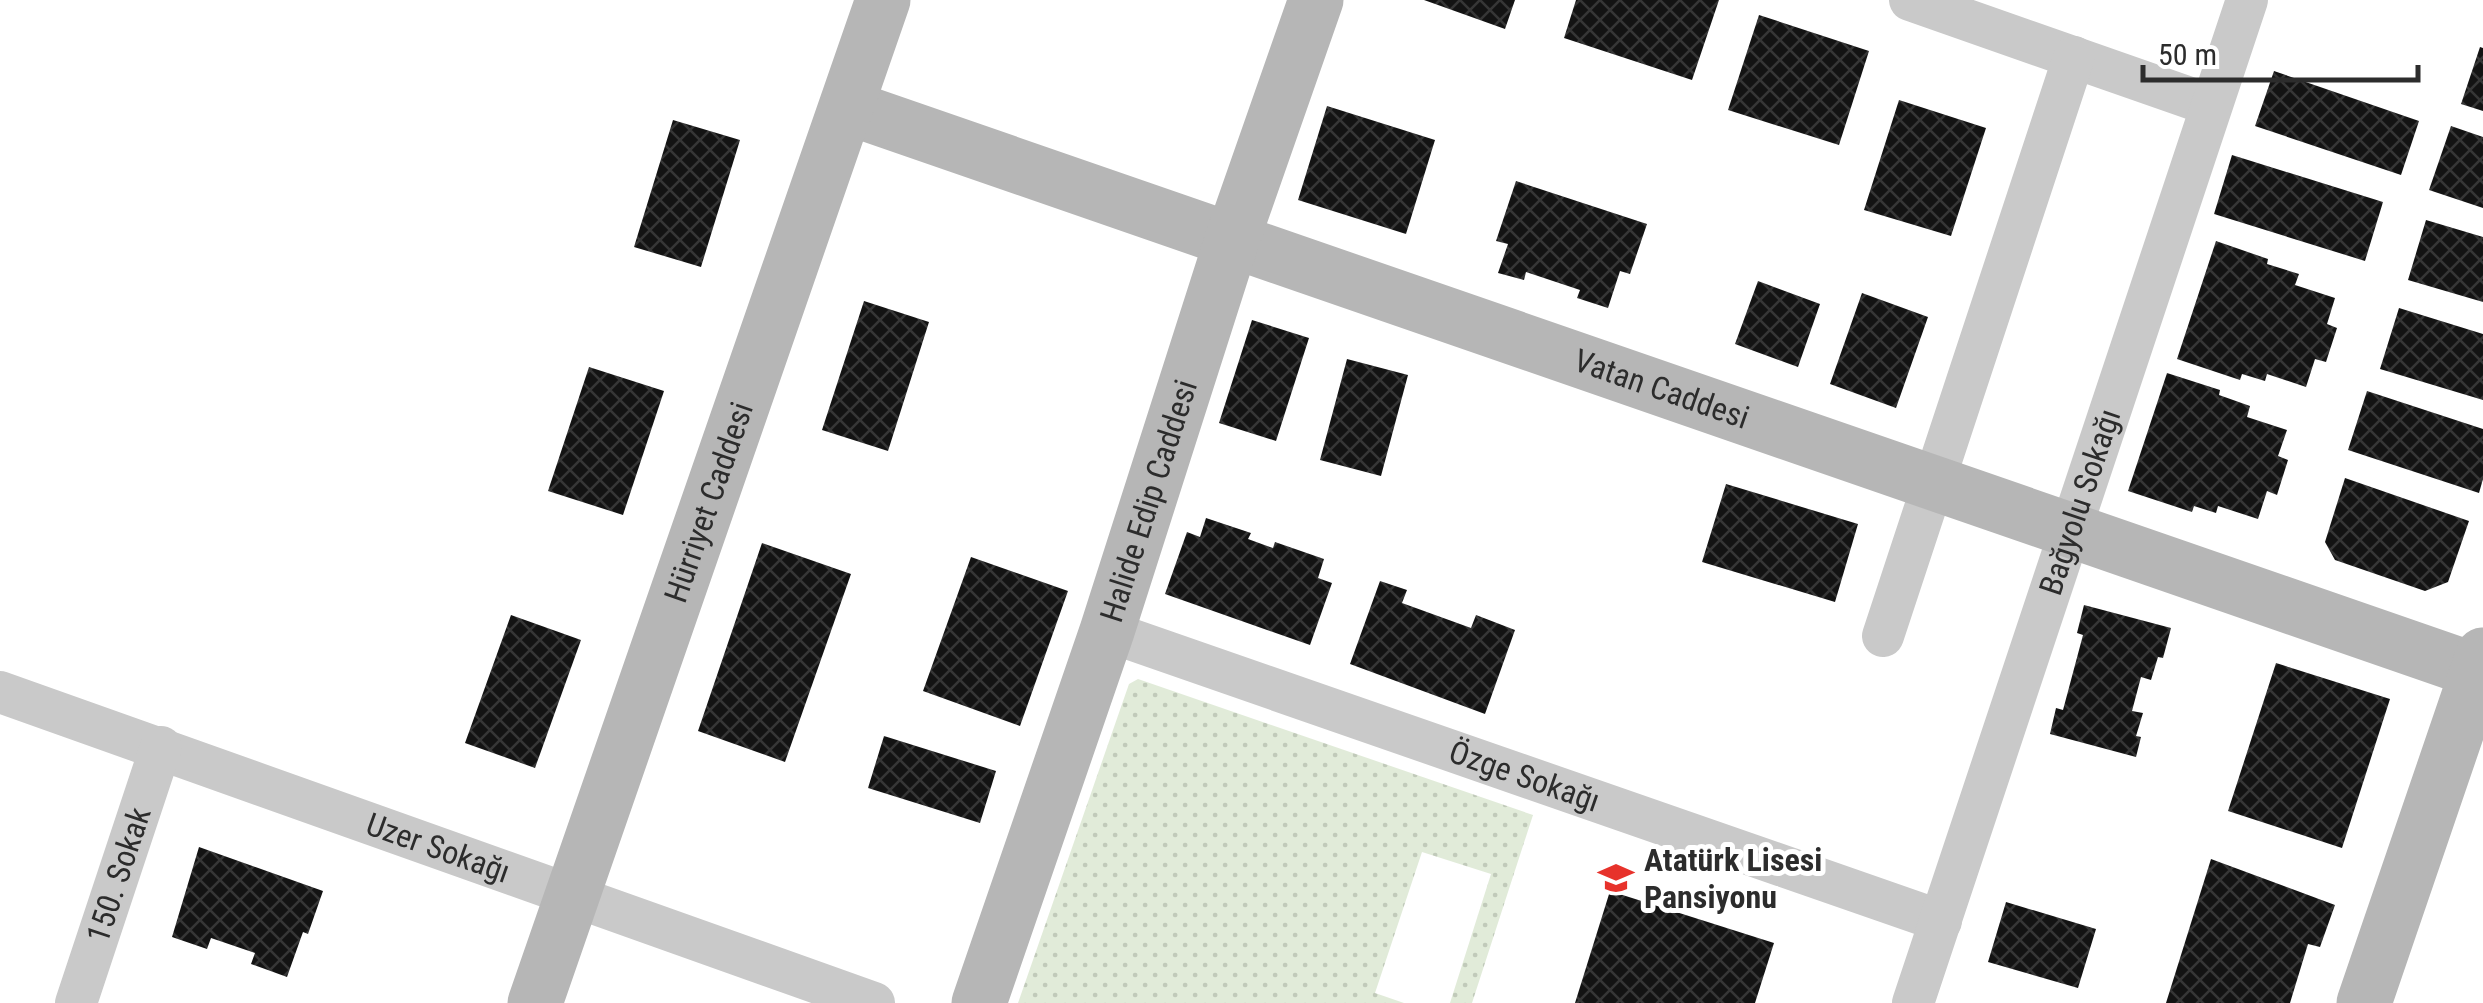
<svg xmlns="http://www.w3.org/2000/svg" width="2483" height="1003" font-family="'Roboto Condensed',sans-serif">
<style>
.park{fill:url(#park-dots)}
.building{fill:url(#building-cross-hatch)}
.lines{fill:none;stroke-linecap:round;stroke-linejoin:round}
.street{stroke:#c9c9c9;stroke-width:42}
.secondary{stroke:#b6b6b6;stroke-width:55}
.labels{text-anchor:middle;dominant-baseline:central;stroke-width:10;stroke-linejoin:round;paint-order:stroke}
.street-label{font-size:32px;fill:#2c2c2c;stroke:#fff}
.poi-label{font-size:32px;font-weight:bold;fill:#2c2c2c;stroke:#fff;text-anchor:start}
</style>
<defs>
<pattern id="park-dots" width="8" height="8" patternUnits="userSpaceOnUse" patternTransform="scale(2.5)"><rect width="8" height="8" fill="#e1ebd9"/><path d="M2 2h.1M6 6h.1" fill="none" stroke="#c1caba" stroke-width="1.8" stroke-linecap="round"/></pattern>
<pattern id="building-cross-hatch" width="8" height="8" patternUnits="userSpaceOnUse" patternTransform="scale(2.5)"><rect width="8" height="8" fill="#131313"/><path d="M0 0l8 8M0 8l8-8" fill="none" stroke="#363636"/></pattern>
</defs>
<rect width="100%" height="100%" fill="#fff"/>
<path class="park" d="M 1138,679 L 1533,815 L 1472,1003 L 1450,1003 L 1491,874 L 1422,852 L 1375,993 L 1404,1003 L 1018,1003 L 1129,684 Z"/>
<path class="building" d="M 1424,0 L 1515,0 L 1505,29 Z
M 1576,0 L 1719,0 L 1692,80 L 1564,38 Z
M 1759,15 L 1869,51 L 1839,145 L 1728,110 Z
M 2480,47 L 2483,48 L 2483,111 L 2461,104 Z
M 2274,71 L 2419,121 L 2401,175 L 2255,126 Z
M 1899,100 L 1986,128 L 1951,236 L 1864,210 Z
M 1327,106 L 1435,140 L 1406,234 L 1298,200 Z
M 673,120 L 740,140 L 701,267 L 634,247 Z
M 2451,126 L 2483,137 L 2483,208 L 2429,190 Z
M 2232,155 L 2383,202 L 2365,261 L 2214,214 Z
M 1516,181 L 1647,224 L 1630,274 L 1620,271 L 1608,308 L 1577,298 L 1580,290 L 1526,272 L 1524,280 L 1498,273 L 1508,244 L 1496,241 Z
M 2426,220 L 2483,237 L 2483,302 L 2408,280 Z
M 2216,241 L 2268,259 L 2267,264 L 2299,274 L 2295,285 L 2335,298 L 2327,324 L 2337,328 L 2326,362 L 2315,359 L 2306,387 L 2267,374 L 2265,381 L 2242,374 L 2240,380 L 2177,359 Z
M 1758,281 L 1820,304 L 1798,367 L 1735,344 Z
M 1862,293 L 1928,317 L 1896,408 L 1830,384 Z
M 864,301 L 929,322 L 888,451 L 822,430 Z
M 2399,308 L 2483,334 L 2483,400 L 2380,369 Z
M 1252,320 L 1309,338 L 1276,441 L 1219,423 Z
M 1347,359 L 1408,375 L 1381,476 L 1320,460 Z
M 589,367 L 664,391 L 623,515 L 548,491 Z
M 2167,373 L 2220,390 L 2219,395 L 2250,406 L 2247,417 L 2287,430 L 2278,456 L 2288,460 L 2277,495 L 2267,491 L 2258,519 L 2218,506 L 2216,513 L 2194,506 L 2192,512 L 2128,491 Z
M 2367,391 L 2483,429 L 2483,479 L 2479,493 L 2348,450 Z
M 2345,478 L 2469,521 L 2448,582 L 2425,591 L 2335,560 L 2325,542 Z
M 1726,484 L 1858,524 L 1835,602 L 1702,562 Z
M 1206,518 L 1251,533 L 1248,539 L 1273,548 L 1275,542 L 1324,559 L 1318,578 L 1332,583 L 1310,645 L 1165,594 L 1187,532 L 1200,537 Z
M 762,543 L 851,574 L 785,762 L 698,731 Z
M 971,557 L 1068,591 L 1020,726 L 923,691 Z
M 1380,581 L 1407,590 L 1402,603 L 1471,628 L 1476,615 L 1515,630 L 1485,714 L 1350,664 Z
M 2084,605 L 2171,628 L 2163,658 L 2158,657 L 2151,680 L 2141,677 L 2132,711 L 2143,713 L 2136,736 L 2141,737 L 2136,757 L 2050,734 L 2056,708 L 2063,710 L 2083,635 L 2077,633 Z
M 511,615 L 581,640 L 535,768 L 465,743 Z
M 2276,663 L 2390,699 L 2342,848 L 2228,811 Z
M 884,736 L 996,771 L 980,823 L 868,788 Z
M 199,847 L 323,891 L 308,934 L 303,932 L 287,977 L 251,964 L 255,953 L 211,938 L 207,949 L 172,937 Z
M 2211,859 L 2335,905 L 2320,947 L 2308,944 L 2290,1003 L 2166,1003 Z
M 1610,891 L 1774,943 L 1755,1003 L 1575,1003 Z
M 2006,902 L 2096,929 L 2078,988 L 1988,962 Z"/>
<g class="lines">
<g class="street">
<path d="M 1910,0 L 2210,105"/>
<path id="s1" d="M 1107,631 L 1941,921"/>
<path d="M 1883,636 L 2074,57"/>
<path id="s2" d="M 0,692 L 874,1003"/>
<path id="s3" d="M 76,1003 L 161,747"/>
<path id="s4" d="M 1913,1003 L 2247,0"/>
</g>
<g class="secondary">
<path id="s5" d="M 847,107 L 2477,671"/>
<path id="s6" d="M 535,1003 L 883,0"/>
<path id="s7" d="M 979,1003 L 1107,631 L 1232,240 L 1316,0"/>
<path d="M 2364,1003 L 2483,655"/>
</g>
</g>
<defs>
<symbol id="school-bare" viewBox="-9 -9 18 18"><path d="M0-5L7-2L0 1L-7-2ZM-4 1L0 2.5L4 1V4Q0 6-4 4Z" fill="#e7322b" stroke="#fff" stroke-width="2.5" paint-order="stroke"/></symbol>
</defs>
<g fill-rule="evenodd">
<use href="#school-bare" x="1591" y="853" width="50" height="50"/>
</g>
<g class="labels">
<g class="street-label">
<text stroke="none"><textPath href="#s5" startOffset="862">Vatan Caddesi</textPath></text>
<text stroke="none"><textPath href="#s6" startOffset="530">Hürriyet Caddesi</textPath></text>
<text stroke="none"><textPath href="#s7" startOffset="530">Halide Edip Caddesi</textPath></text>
<text stroke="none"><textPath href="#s4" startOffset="528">Bağyolu Sokağı</textPath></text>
<text stroke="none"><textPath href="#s1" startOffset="442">Özge Sokağı</textPath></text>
<text stroke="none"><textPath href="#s2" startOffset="465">Uzer Sokağı</textPath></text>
<text stroke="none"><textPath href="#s3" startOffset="135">150. Sokak</textPath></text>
</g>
<g class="poi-label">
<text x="1644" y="860">Atatürk Lisesi<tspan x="1644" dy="37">Pansiyonu</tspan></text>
</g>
</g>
<path d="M2143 65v15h275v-15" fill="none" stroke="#2c2c2c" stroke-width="5"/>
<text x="2158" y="65" font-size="30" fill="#2c2c2c" stroke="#ffffff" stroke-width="8" paint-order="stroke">50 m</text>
</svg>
